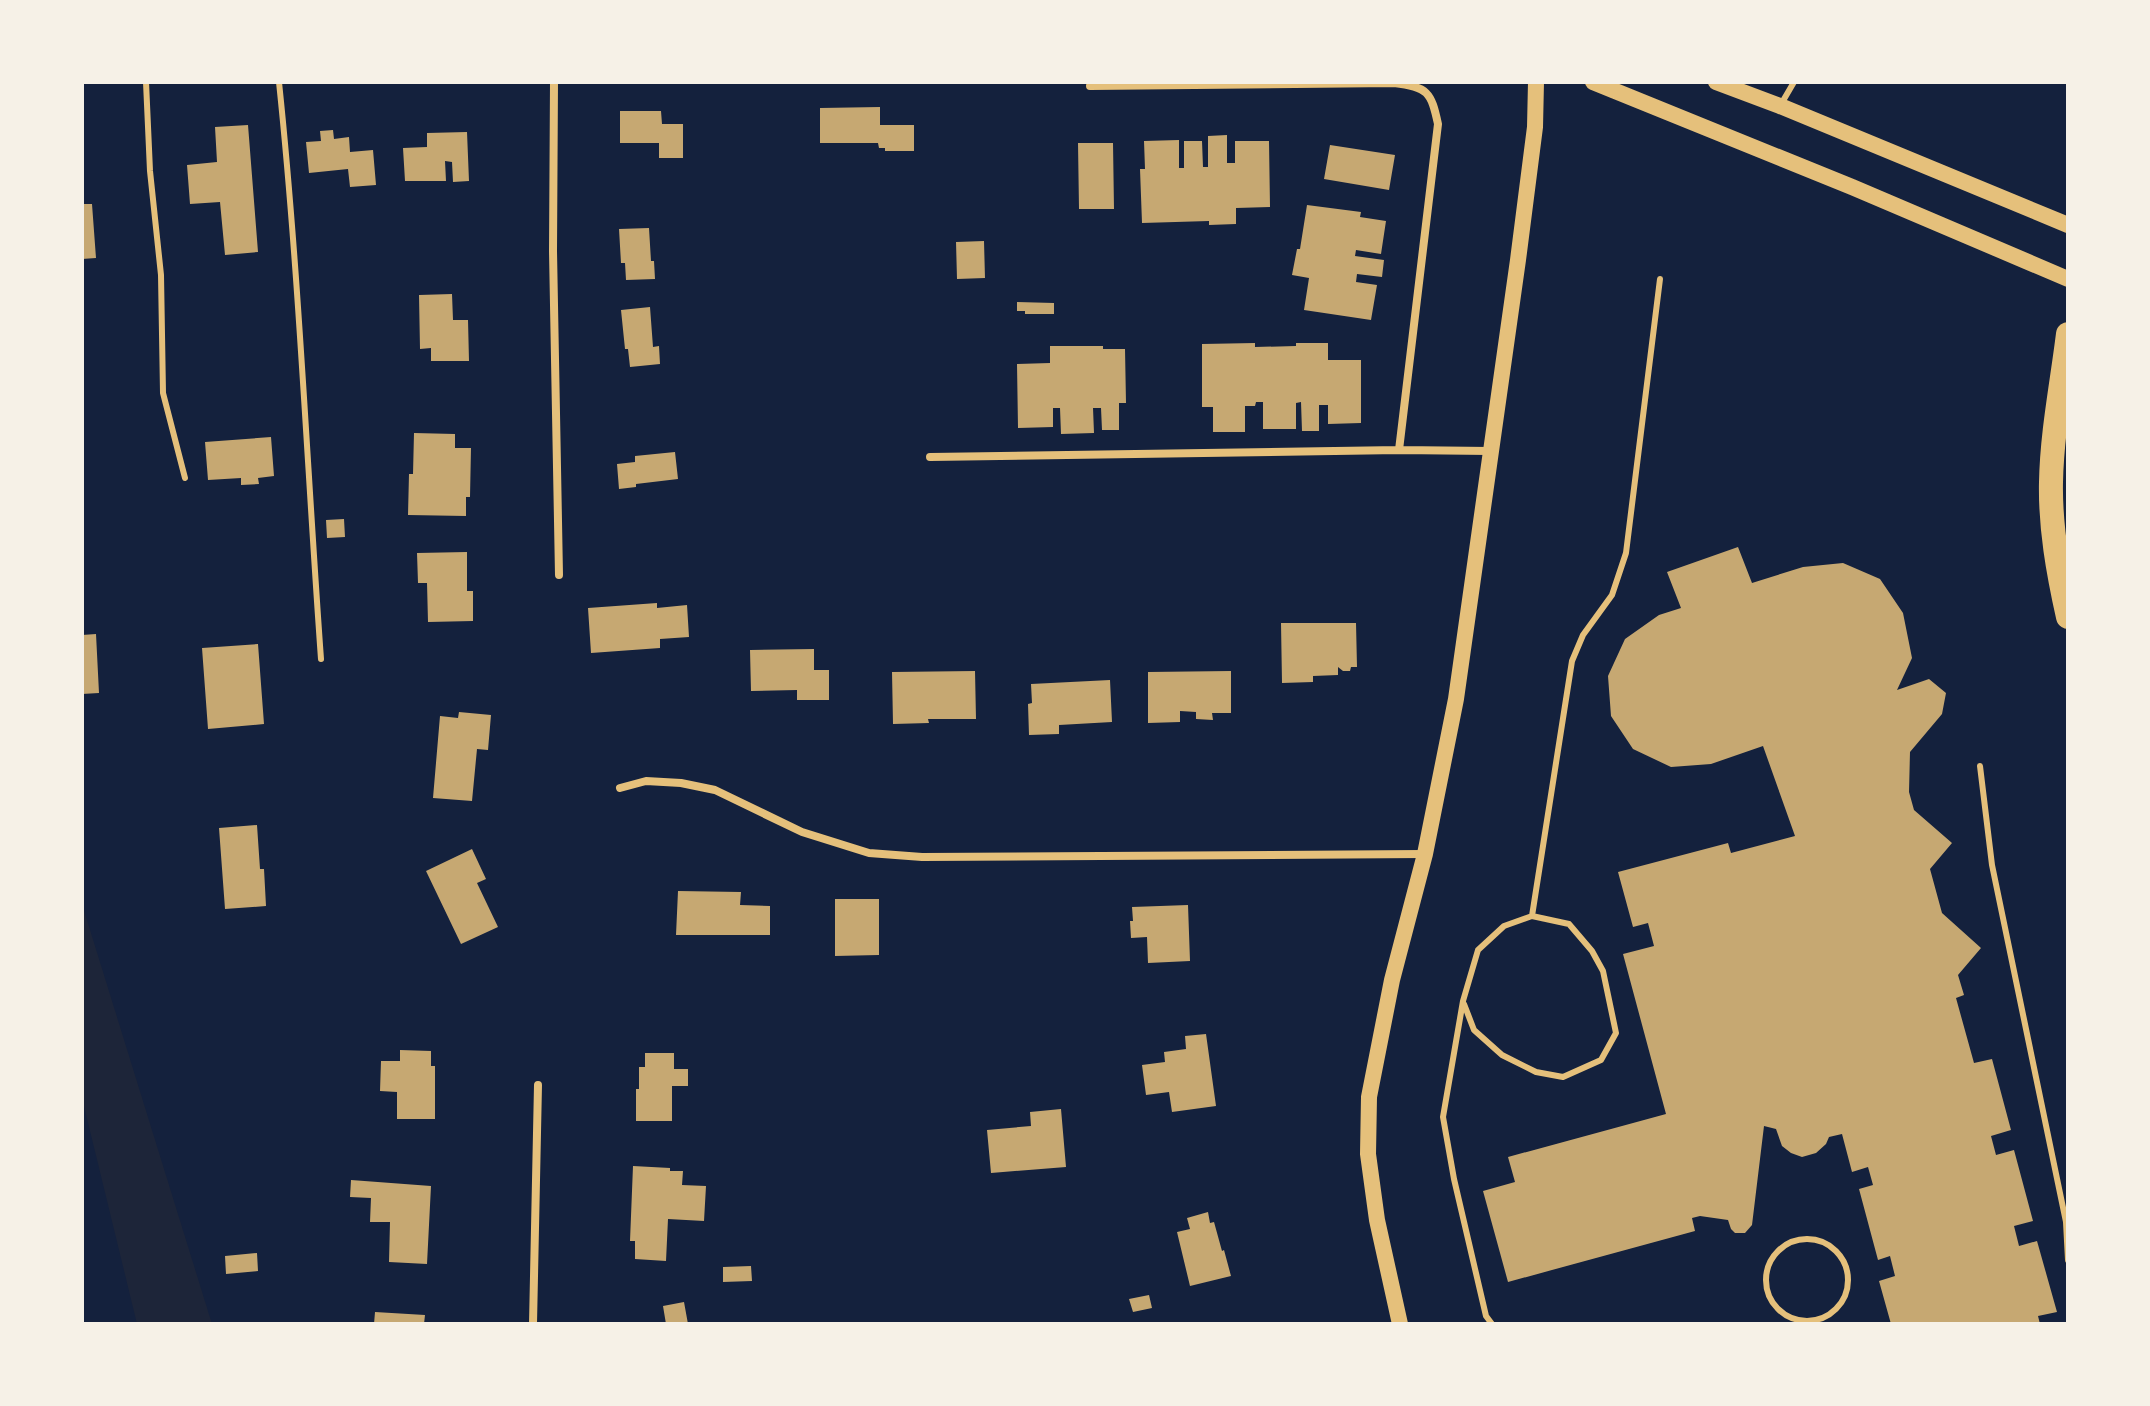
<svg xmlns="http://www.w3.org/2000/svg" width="2150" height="1406" font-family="Helvetica,sans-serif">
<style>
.green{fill:#1d2539}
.building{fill:#c6a872}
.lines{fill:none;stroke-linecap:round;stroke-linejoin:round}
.service{stroke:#e5c07b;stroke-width:6}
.minor{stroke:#e5c07b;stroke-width:8}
.secondary{stroke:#e5c07b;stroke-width:16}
.motorway{stroke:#e5c07b;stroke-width:24}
</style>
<rect width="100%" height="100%" fill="#14213d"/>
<path class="green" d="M 82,904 L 212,1324 L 137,1324 L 82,1098 Z"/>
<path class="building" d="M 880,107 L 880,125 L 914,125 L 914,151 L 885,151 L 885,148 L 879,148 L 878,143 L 820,143 L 820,108 Z
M 620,111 L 661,111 L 662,124 L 683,124 L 683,158 L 659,158 L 659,143 L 620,143 Z
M 248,125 L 258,252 L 225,255 L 220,202 L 190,204 L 187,165 L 217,162 L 215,127 Z
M 333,130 L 334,139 L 349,137 L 350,152 L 373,150 L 376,185 L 350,187 L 348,169 L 309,173 L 306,142 L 321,141 L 320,131 Z
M 467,132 L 469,181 L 453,182 L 452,162 L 445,161 L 446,181 L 405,181 L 403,148 L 427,147 L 427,133 Z
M 1227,135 L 1227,163 L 1235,163 L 1235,141 L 1269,141 L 1270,207 L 1236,208 L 1236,224 L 1209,225 L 1209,221 L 1142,223 L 1140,169 L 1145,169 L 1144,141 L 1179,140 L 1179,168 L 1184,168 L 1184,141 L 1202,141 L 1203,167 L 1208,167 L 1208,136 Z
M 1078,143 L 1113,143 L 1114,209 L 1079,209 Z
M 1330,145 L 1395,155 L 1389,190 L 1324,179 Z
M 82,204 L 92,204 L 96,258 L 82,259 Z
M 1307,205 L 1361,212 L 1360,217 L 1386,221 L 1381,254 L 1356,250 L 1355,256 L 1384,260 L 1382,277 L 1357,274 L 1356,282 L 1377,285 L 1371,320 L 1304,310 L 1309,278 L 1292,275 L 1297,249 L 1300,249 Z
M 649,228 L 651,261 L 654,261 L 655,279 L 626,280 L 625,263 L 621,263 L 619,229 Z
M 984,241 L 985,278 L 957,279 L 956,242 Z
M 452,294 L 453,320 L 468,320 L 469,361 L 431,361 L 431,348 L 420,349 L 419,295 Z
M 1017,302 L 1054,303 L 1054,314 L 1025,314 L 1025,311 L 1017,311 Z
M 650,307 L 653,347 L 659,346 L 660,364 L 630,367 L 628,349 L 625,349 L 621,310 Z
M 1255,343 L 1255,347 L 1296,346 L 1296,343 L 1328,343 L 1328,360 L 1361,360 L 1361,423 L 1328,424 L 1328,405 L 1319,405 L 1319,431 L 1302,431 L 1301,402 L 1296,403 L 1296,429 L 1263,429 L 1263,402 L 1256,402 L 1255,406 L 1245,406 L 1245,432 L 1213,432 L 1213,407 L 1202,407 L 1202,344 Z
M 1050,346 L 1103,346 L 1103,349 L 1125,349 L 1126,403 L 1119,403 L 1119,430 L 1102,430 L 1101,408 L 1093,408 L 1094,433 L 1061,434 L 1060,408 L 1053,408 L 1053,427 L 1018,428 L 1017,364 L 1050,363 Z
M 414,433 L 455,434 L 455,448 L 471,448 L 470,497 L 466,497 L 466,516 L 408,515 L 409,474 L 413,474 Z
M 271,437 L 274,476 L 258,478 L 259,484 L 241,485 L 241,478 L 208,480 L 205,442 Z
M 675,452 L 678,479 L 636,484 L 636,487 L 619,489 L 617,464 L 635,462 L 635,456 Z
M 344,519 L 345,537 L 327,538 L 326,520 Z
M 1738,547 L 1752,583 L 1803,567 L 1843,563 L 1880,579 L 1903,613 L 1912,658 L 1897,690 L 1929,679 L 1946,693 L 1942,714 L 1910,752 L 1909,792 L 1914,810 L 1952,843 L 1930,869 L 1942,913 L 1981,948 L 1958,975 L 1964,995 L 1956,998 L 1974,1063 L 1992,1059 L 2011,1130 L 1991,1136 L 1996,1155 L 2014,1150 L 2033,1221 L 2014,1226 L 2019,1246 L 2037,1241 L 2057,1312 L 2038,1316 L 2040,1324 L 1891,1324 L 1879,1281 L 1895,1276 L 1890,1256 L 1878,1260 L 1859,1189 L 1873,1185 L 1868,1167 L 1852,1172 L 1842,1134 L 1829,1137 L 1826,1144 L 1816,1153 L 1802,1157 L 1791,1153 L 1782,1146 L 1776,1129 L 1764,1126 L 1752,1225 L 1745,1233 L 1735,1233 L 1731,1229 L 1728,1220 L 1700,1216 L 1692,1218 L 1695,1231 L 1508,1282 L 1483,1191 L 1515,1182 L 1508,1157 L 1666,1114 L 1623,954 L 1654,946 L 1648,923 L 1633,927 L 1618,872 L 1728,843 L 1731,853 L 1795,836 L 1763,746 L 1711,764 L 1671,767 L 1633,749 L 1611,716 L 1608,676 L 1625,639 L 1659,615 L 1681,608 L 1667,572 Z
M 467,552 L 467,591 L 473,591 L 473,621 L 428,622 L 427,583 L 418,583 L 417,553 Z
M 657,603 L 657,608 L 687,605 L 689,637 L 660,639 L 660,648 L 591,653 L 588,608 Z
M 1281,623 L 1356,623 L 1357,667 L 1351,667 L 1350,671 L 1343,671 L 1338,667 L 1338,675 L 1313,676 L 1313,682 L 1282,683 Z
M 96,634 L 99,693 L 82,694 L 82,635 Z
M 258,644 L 264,724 L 208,729 L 202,648 Z
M 814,649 L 814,670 L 829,670 L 829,700 L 797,700 L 797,690 L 751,691 L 750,650 Z
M 975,671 L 976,719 L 928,719 L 929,723 L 893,724 L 892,672 Z
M 1231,671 L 1231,713 L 1212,713 L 1213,720 L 1196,719 L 1196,712 L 1180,711 L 1180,722 L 1148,723 L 1148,672 Z
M 1110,680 L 1112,722 L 1059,725 L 1059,734 L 1029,735 L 1028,704 L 1032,703 L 1031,684 Z
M 459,712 L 491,715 L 488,750 L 477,749 L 472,801 L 433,798 L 440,716 L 458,718 Z
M 257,825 L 260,869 L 264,869 L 266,906 L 225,909 L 219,828 Z
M 472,849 L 486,879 L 477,883 L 498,927 L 461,944 L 426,871 Z
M 678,891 L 741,892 L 740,905 L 770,906 L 770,935 L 676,935 Z
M 835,899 L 879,899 L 879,955 L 835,956 Z
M 1188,905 L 1190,961 L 1148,963 L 1147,937 L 1131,938 L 1130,921 L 1133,921 L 1132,907 Z
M 1206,1034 L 1216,1106 L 1172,1112 L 1169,1092 L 1146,1095 L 1142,1065 L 1165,1062 L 1164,1052 L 1186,1049 L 1185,1036 Z
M 400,1050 L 431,1051 L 431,1066 L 435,1066 L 435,1119 L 397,1119 L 397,1092 L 380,1091 L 381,1061 L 400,1061 Z
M 645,1053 L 674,1053 L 674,1069 L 688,1069 L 688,1086 L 672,1086 L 672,1121 L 636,1121 L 636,1089 L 639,1089 L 639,1067 L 645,1067 Z
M 1061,1109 L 1066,1167 L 991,1173 L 987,1130 L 1031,1126 L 1030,1112 Z
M 633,1166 L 670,1168 L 670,1171 L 683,1171 L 682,1185 L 706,1186 L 704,1221 L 668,1219 L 666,1261 L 635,1259 L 635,1241 L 630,1241 Z
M 351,1180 L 431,1186 L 427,1264 L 389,1262 L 390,1222 L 370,1222 L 371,1198 L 350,1197 Z
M 1208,1212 L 1210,1223 L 1214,1222 L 1222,1251 L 1224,1250 L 1231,1276 L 1190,1286 L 1177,1232 L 1190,1229 L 1187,1218 Z
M 257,1253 L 258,1271 L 226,1274 L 225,1256 Z
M 751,1266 L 752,1281 L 723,1282 L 723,1267 Z
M 1149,1295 L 1152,1308 L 1133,1312 L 1129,1299 Z
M 684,1302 L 688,1324 L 666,1324 L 663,1306 Z
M 375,1312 L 425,1315 L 424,1324 L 374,1324 Z"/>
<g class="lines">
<path class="service" d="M 146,82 L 150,171 L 161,275 L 163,393 L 185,478
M 279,82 C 299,274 307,466 321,659
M 1780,106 L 1794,82
M 1980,766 L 1992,865 L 2066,1222 L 2068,1260
M 1464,1004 L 1474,1030 L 1502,1055 L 1536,1072 L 1563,1077 L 1601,1060 L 1616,1033 L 1603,971 L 1592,951 L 1569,924 L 1532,916
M1766 1280a41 41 0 1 1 82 0a41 41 0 1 1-82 0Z
M 1492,1324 L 1486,1316 L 1454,1179 L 1443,1117 L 1463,1001 L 1478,950 L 1504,926 L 1532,916 L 1572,661 L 1583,635 L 1612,595 L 1626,553 L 1660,279"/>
<path class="minor" d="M 554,82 L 553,251 L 559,575
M 1090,86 L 1394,83 C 1428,87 1431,92 1438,124 L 1399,450
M 930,457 L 1399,450 L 1490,451
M 620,788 L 646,781 L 681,783 L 715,790 L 802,832 L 869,853 L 922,857 L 1424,854
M 533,1324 L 538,1085"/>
<path class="secondary" d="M 1593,82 L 1852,187 L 2068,279
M 1716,82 L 1780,106 L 2068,225
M 1400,1324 L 1377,1220 L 1368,1154 L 1369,1097 L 1392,980 L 1425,854 L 1456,699 L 1518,260 L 1535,127 L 1536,82"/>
<path class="motorway" d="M 2068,334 C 2062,383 2052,432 2051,482 C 2050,527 2058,572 2068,617"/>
</g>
<rect width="2150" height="1406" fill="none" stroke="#f6f1e7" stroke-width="168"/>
</svg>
